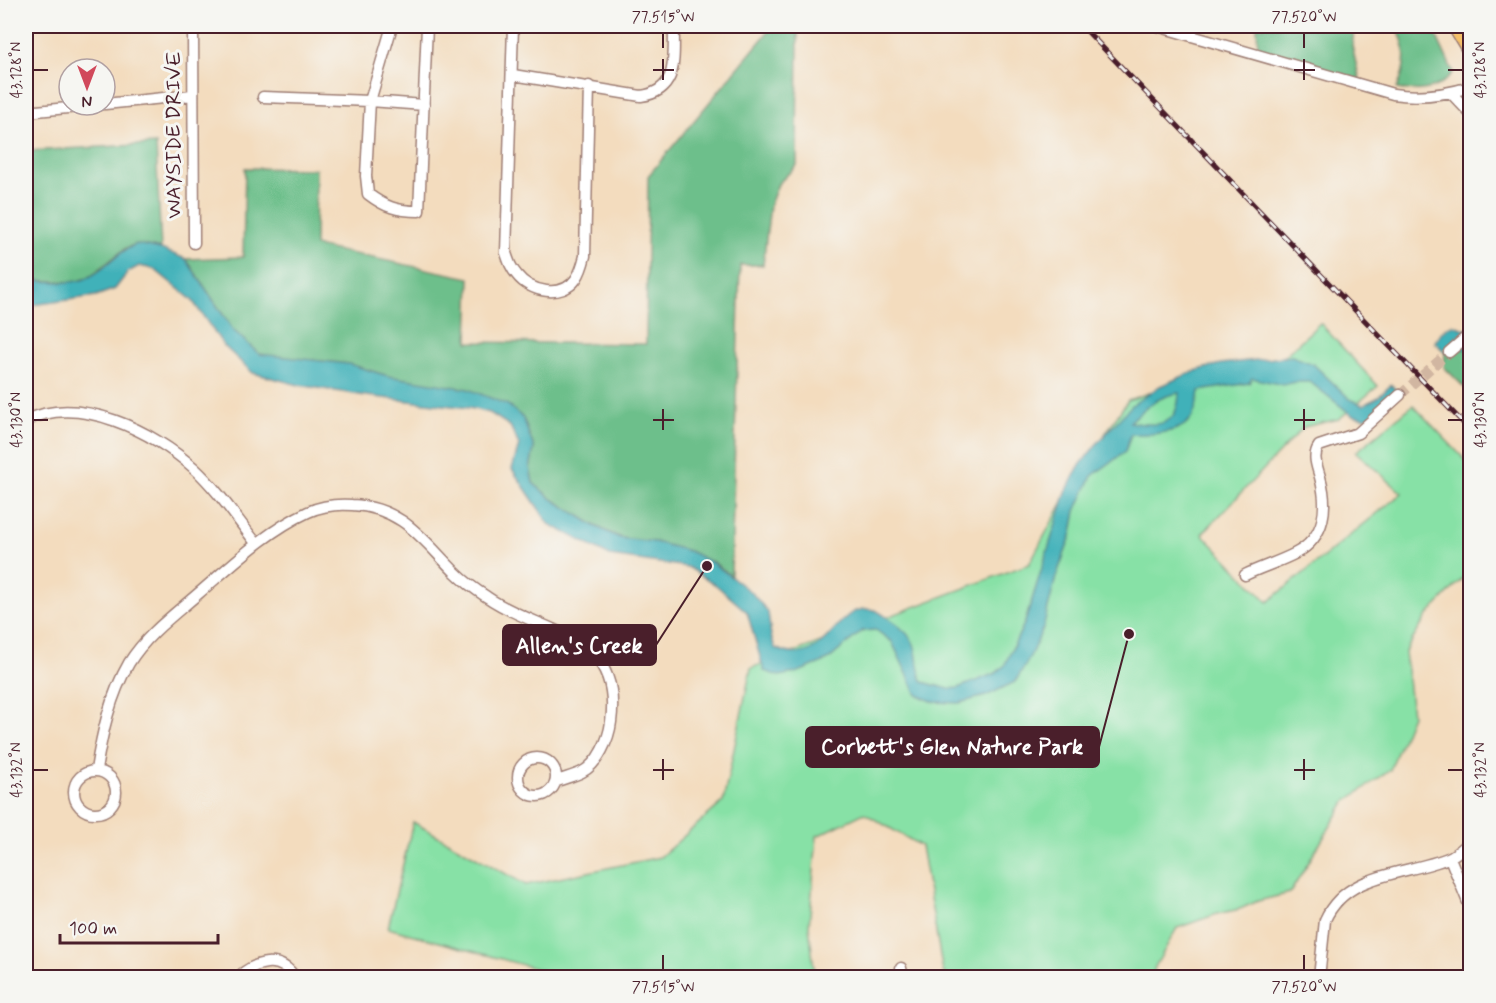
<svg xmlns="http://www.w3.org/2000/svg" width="1496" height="1003" font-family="Mynerve,sans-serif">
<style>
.green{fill:#87e1a6;stroke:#688068;stroke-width:1.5}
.forest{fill:#6dbf8b;stroke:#5c6f5b;stroke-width:1.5}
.water{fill:#40b1b9;stroke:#456872;stroke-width:1.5;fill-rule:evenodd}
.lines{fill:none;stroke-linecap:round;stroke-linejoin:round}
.street-tunnel{stroke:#d1b6a1;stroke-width:10;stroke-dasharray:10 5;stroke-linecap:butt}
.street-casing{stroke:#9e7e74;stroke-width:13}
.primary-casing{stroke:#9e7e74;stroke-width:19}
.street{stroke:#fff;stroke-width:10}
.primary{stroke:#f6c16b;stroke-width:16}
.rail-casing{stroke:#4a1f2b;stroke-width:5}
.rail{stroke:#f6f6f2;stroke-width:3;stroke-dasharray:9;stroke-linecap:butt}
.ticks{fill:none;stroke:#4a1f2b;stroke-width:2}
.labels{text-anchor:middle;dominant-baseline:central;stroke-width:6;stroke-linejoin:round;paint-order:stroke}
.street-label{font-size:21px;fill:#4a1f2b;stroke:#f6f6f2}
.leader{fill:none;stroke:#4a1f2b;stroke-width:2}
.callout-dot{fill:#4a1f2b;stroke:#f6f6f2;stroke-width:2}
.callout{fill:#4a1f2b;stroke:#4a1f2b;stroke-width:2}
.callout-label{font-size:22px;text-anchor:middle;font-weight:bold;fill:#fff}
.neatline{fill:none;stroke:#4a1f2b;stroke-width:2}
.ticks-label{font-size:15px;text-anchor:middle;fill:#4a1f2b}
</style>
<rect width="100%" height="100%" fill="#f6f6f2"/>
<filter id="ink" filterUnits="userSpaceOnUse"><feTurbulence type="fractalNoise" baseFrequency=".0167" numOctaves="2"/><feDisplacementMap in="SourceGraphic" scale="12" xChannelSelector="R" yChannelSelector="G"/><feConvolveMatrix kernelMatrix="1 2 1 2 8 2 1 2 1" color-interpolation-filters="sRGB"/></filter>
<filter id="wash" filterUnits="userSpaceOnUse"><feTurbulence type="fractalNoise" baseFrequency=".008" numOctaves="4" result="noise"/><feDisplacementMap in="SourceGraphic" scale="24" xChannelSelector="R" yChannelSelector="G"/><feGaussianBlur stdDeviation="1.35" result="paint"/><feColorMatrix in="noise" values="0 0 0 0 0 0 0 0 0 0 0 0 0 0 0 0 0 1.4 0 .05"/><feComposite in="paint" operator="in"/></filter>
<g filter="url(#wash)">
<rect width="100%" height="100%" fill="#f3dcbe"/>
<path class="green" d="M 1320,323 L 1378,386 L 1339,419 L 1304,427 L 1202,534 L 1268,602 L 1402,493 L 1356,452 L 1413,405 L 1470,465 L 1470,571 L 1427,616 L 1405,652 L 1412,715 L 1390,770 L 1345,802 L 1290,893 L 1258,901 L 1240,909 L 1217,914 L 1177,928 L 1155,967 L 1152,977 L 949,977 L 943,972 L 921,846 L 864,813 L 817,836 L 809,926 L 815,977 L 567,977 L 388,928 L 413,822 L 526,885 L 660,857 L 723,802 L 751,668 L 1029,564 L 1078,474 L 1128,400 L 1202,375 L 1281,359 Z"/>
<path class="forest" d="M 773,26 L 798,26 L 797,165 L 778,184 L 770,205 L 763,265 L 740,265 L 731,576 L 713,562 L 655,542 L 621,538 L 595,526 L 552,499 L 533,483 L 530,468 L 534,448 L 523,418 L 349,364 L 259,355 L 233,330 L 186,259 L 243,257 L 245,168 L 316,169 L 315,246 L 470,278 L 468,342 L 646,344 L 648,176 Z
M 1257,26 L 1355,26 L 1352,46 L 1360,81 L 1258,52 Z
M 1395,26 L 1432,26 L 1453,72 C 1440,90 1419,93 1397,89 C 1406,68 1409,45 1395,26 Z
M 156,144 L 161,249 L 137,244 L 126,248 L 88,278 L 75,282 L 26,280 L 27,151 Z
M 1453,344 L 1470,351 L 1470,393 L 1444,367 L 1445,352 Z"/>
<path class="water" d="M 137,244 L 161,249 L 186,259 L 233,330 L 259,354 L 349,364 L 388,376 L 468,389 L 508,405 L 523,418 L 534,448 L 530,468 L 533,483 L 552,499 L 595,526 L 620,538 L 655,542 L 689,551 L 713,563 L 752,593 L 768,612 L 771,636 L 775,648 C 829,674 833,599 874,610 C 879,611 885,616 889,619 C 898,625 908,632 913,642 C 919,654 916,670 923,682 L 949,689 L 958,688 L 996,673 L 1004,666 L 1025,622 L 1066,492 L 1078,468 L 1095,446 L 1132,405 L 1160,386 L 1195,371 L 1221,364 L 1292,356 L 1313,364 L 1350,399 L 1363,405 L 1377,398 L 1391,385 L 1399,393 L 1372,416 L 1364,418 L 1352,415 L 1310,382 L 1295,382 L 1283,385 L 1252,378 L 1249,383 L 1199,391 C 1198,399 1197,408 1193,415 C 1185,434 1149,435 1131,434 L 1125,452 L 1092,476 L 1076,511 L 1072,533 L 1056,577 L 1043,628 L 1028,661 L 1015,682 L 986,696 L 959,703 L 934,702 L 917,695 L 892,642 L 876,630 L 862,631 L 828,660 L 796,673 L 779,676 L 764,671 L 747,612 L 716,585 L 688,567 L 610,556 L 549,524 L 512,469 L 519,445 L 510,426 L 490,413 L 469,408 L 366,396 L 299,385 L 253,373 L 224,346 L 192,300 L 154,269 L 139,266 L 128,272 L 115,289 L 96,296 L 26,306 L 26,280 C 44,280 70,286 87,278 C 106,270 117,251 137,244 ZM 1179,393 C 1178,427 1158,427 1130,422 C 1146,407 1158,396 1179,393 Z
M 1454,325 L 1470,331 L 1470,351 L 1453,345 L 1445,352 L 1435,342 C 1439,335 1446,326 1454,325 Z"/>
</g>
<g filter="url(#ink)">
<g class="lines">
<path class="street-tunnel" d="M 1400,395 L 1449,352"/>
<defs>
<path id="street" d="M 193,26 L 194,243
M 392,26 L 370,101 L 366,176 L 368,194 C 385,207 397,211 419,211 L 427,26
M 513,26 L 506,253 C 509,262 511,268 517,275 C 530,292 562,299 576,279 C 581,272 583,264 585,256 L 589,86
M 1157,26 L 1393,94 C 1420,98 1444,95 1470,87
M 513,75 L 641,96 C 680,91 673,56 674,26
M 1451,93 L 1470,113
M 263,97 L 370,101 L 424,105
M 105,104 L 193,95
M 26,112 L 99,105
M 1449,352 L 1470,334
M 26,421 C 78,393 154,432 194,468 C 218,490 237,519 256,543
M 1245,575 C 1261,567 1279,562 1296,553 C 1326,537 1328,506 1320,477 C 1317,466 1312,456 1319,446 L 1358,433 L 1400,395
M518 777a19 19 0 1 1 38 0a19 19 0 1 1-38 0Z
M 96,770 C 102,733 110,696 129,663 C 147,634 175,614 199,593 C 234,563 267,531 308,512 C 321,506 338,504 352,505 C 402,507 423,540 455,572 C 464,581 476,590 487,597 C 541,635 623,631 611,722 C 609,739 598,764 582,772 C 574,776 565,778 557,781
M74 792a21 21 0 1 1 42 0a21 21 0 1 1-42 0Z
M 1450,858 L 1470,907
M 901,968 L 903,978
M 237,978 C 254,962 280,954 295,978
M 1319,978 L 1325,920 C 1346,872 1406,875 1448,858 C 1456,855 1464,847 1470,842"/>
<path id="primary" d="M 1456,26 L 1470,49"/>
</defs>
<use href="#street" class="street-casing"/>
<use href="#primary" class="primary-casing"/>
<use href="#street" class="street"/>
<use href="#primary" class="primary"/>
<defs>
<path id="rail" d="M 1082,26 L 1470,430"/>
</defs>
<use href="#rail" class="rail-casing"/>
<use href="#rail" class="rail"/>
</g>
</g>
<path class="ticks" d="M 663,33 L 663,48M 1304,33 L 1304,48M 663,59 L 663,80M 1304,59 L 1304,80M 33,70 L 48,70M 653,70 L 674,70M 1294,70 L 1315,70M 1448,70 L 1463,70M 663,409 L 663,430M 1304,409 L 1304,430M 33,420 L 48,420M 653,420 L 674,420M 1294,420 L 1315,420M 1448,420 L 1463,420M 663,759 L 663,780M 1304,759 L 1304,780M 33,770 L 48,770M 653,770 L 674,770M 1294,770 L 1315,770M 1448,770 L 1463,770M 663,955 L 663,970M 1304,955 L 1304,970"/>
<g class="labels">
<g class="street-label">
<text transform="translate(174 135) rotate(-90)">WAYSIDE DRIVE</text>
</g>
</g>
<path class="leader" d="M707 566L656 645M1129 634L1099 747"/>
<g class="callout-dot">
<circle cx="707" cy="566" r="6"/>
<circle cx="1129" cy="634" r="6"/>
</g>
<g class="callout">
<rect x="503" y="625" width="153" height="40" rx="6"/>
<rect x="806" y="727" width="293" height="40" rx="6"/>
</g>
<g class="callout-label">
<text x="579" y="653">Allen's Creek</text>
<text x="952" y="754">Corbett's Glen Nature Park</text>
</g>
<rect width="1496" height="1003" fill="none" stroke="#f6f6f2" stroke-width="66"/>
<g transform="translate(87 87) rotate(180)"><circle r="28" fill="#f6f6f2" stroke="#b1a0a2" stroke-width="1.5"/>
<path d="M0-4.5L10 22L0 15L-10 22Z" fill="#d1495b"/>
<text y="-9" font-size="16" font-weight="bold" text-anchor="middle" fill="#4a1f2b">N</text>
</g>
<path d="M60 934v9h158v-9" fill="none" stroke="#4a1f2b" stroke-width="3"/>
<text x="69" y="934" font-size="18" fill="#4a1f2b" stroke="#f6f6f2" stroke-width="4.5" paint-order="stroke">100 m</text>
<rect x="33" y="33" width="1430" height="937" class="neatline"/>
<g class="ticks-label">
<text x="663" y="22">77.515°W</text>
<text x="1304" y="22">77.520°W</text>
<text transform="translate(1480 70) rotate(-90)" y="5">43.128°N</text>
<text transform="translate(16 70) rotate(-90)" y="5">43.128°N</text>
<text transform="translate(1480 420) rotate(-90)" y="5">43.130°N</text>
<text transform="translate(16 420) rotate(-90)" y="5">43.130°N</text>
<text transform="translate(1480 770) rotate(-90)" y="5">43.132°N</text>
<text transform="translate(16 770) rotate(-90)" y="5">43.132°N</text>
<text x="663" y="992">77.515°W</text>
<text x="1304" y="992">77.520°W</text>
</g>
</svg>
